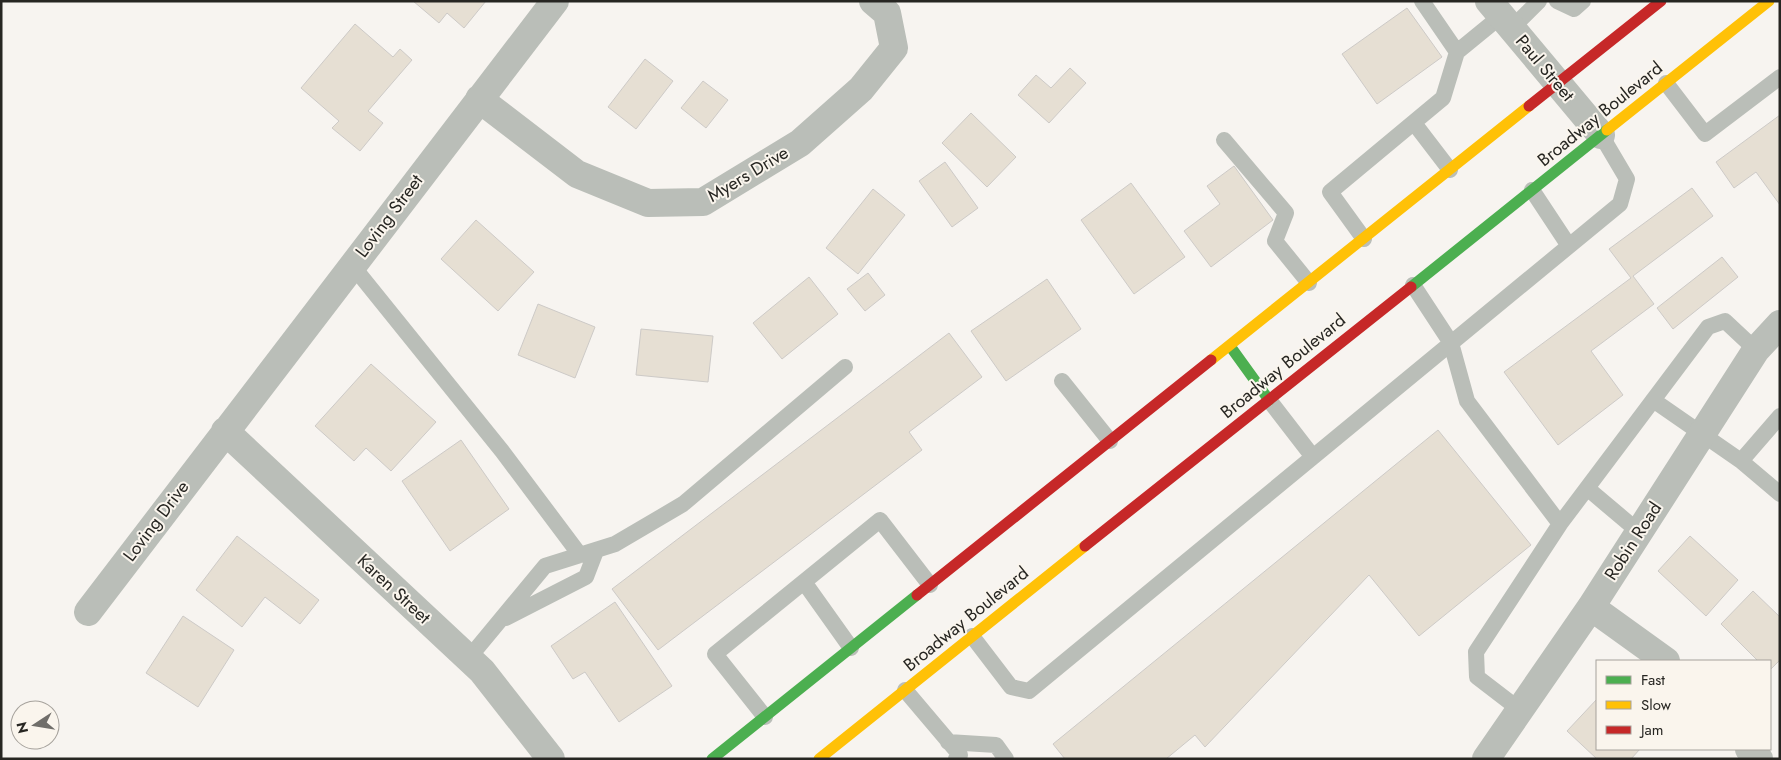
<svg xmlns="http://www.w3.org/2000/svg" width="1781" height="760" font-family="Jost,sans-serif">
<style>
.building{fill:#e6dfd3;stroke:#cdcac7}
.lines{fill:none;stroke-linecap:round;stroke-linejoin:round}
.lane{stroke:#babeb8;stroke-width:16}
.street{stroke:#babeb8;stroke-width:28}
.fast{stroke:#4caf50;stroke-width:11}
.slow{stroke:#ffc107;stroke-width:11}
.jam{stroke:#c62828;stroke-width:11}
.labels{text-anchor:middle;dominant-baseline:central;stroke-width:4;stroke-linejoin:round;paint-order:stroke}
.street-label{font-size:18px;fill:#272622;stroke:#faf5ed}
</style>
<rect width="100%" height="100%" fill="#f7f4f0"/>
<path class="building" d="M 413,1 L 486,1 L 464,28 L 447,13 L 439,23 Z
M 1407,8 L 1442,57 L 1377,104 L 1342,54 Z
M 355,24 L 393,57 L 400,49 L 412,60 L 368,111 L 383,123 L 360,151 L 332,128 L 339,121 L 301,88 Z
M 645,59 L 673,81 L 636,129 L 608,107 Z
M 1070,68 L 1086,83 L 1049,123 L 1018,95 L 1036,75 L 1051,88 Z
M 703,81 L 728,100 L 706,128 L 681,108 Z
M 971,113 L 1016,157 L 987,187 L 942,143 Z
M 1780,115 L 1780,205 L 1756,172 L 1734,188 L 1716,162 Z
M 945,162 L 978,208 L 952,227 L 919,181 Z
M 1234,166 L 1273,220 L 1211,267 L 1184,231 L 1220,204 L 1207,186 Z
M 1131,183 L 1185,257 L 1134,294 L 1081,220 Z
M 1692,188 L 1713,216 L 1633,276 L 1654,304 L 1591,351 L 1623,395 L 1558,445 L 1504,372 L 1631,278 L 1609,249 Z
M 873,189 L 905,215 L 858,274 L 826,248 Z
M 476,220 L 534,272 L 498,311 L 441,259 Z
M 1722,257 L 1738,277 L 1673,329 L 1657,308 Z
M 868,273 L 885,295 L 865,311 L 847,289 Z
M 809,277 L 838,314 L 782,359 L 753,323 Z
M 1047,279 L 1081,329 L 1006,381 L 971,331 Z
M 538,304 L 595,327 L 575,378 L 518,355 Z
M 641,329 L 713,336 L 708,382 L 636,375 Z
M 949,333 L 982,377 L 909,432 L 922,450 L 658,650 L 612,589 Z
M 371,364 L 436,422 L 391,471 L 366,448 L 354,461 L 315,426 Z
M 1438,430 L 1531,545 L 1419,636 L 1369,575 L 1205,747 L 1195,735 L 1166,759 L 1065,759 L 1053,744 Z
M 461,440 L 509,509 L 450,551 L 402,481 Z
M 237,536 L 319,600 L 300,624 L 265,597 L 242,627 L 196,590 Z
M 1690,536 L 1738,580 L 1706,616 L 1658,571 Z
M 1753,591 L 1780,617 L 1780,660 L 1770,670 L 1770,661 L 1758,661 L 1721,624 Z
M 615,602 L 672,686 L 619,722 L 585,672 L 573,679 L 551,646 Z
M 183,616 L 234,650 L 198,707 L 146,673 Z
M 1597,699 L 1597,749 L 1640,749 L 1631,759 L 1597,759 L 1567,731 Z"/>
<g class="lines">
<path class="lane" d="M 1557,1 L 1574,9 L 1583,1
M 1512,28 L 1539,1
M 1457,52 L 1501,16
M 1666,83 L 1705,134 L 1780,77
M 1414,123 L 1450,170
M 1224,140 L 1286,213 L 1275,241 L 1309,283
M 1532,190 L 1569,246
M 1364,239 L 1330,192 L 1443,98 L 1457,52 L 1422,1
M 352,265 L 502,451 L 580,555
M 1413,285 L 1451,343 L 1467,401 L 1560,524 L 1476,652 L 1477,677 L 1520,710
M 1062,381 L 1110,441
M 1269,400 L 1313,457
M 1653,400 L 1741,461 L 1780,416
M 1741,461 L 1780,494
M 1587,488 L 1639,532
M 1560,524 L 1708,327 L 1725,321 L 1756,350
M 804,582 L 851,648
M 506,618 L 586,577 L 596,551
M 972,636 L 1011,687 L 1029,691 L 1620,204 L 1627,179 L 1601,135
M 468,659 L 545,566 L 615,544 L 683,504 L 845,367
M 905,690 L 960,755 L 956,759
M 765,717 L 715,654 L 880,520 L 930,585
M 948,742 L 996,745 L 1006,759"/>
<path class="street" d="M 1489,1 L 1601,135
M 479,99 L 577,174 L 648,203 L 703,202 L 800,143 L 861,89 L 894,48 L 887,13 L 873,1
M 225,431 L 482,671 L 551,759
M 1591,607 L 1666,661
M 88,612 L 555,1
M 1749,749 L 1759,759
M 1486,759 L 1591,607 L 1756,350 L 1780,324"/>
<path class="fast" d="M 1411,287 L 1607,130
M 1230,346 L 1269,400
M 712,759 L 917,595"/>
<path class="slow" d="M 1607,130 L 1769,1
M 1211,360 L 1529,106
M 819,759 L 1085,546"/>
<path class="jam" d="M 1529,106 L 1661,1
M 1085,546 L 1411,287
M 917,595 L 1211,360"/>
</g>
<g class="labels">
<g class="street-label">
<text transform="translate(1545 68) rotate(50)">Paul Street</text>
<text transform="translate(1600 114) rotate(-39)">Broadway Boulevard</text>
<text transform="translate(748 174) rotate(-31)">Myers Drive</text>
<text transform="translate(389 216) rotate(-53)">Loving Street</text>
<text transform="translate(1283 366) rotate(-39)">Broadway Boulevard</text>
<text transform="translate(156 521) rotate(-53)">Loving Drive</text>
<text transform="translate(1633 541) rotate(-57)">Robin Road</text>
<text transform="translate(394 589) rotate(43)">Karen Street</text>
<text transform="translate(966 619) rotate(-39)">Broadway Boulevard</text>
</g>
</g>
<rect width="1781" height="760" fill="none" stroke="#272622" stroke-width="5"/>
<rect x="1596" y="660" width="175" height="90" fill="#faf5ed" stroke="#a6a29c"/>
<rect x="1606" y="676" width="25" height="8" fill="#4caf50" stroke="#a6a29c"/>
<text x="1641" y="685" font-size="15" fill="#272622">Fast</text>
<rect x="1606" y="701" width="25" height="8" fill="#ffc107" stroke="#a6a29c"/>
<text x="1641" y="710" font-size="15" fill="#272622">Slow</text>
<rect x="1606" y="726" width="25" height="8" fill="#c62828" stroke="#a6a29c"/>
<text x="1641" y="735" font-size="15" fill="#272622">Jam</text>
<g transform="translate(35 725) rotate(258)"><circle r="24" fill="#faf5ed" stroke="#a6a29c"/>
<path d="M0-4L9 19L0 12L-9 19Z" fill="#706e6a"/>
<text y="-8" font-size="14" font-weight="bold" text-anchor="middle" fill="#272622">N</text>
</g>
</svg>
